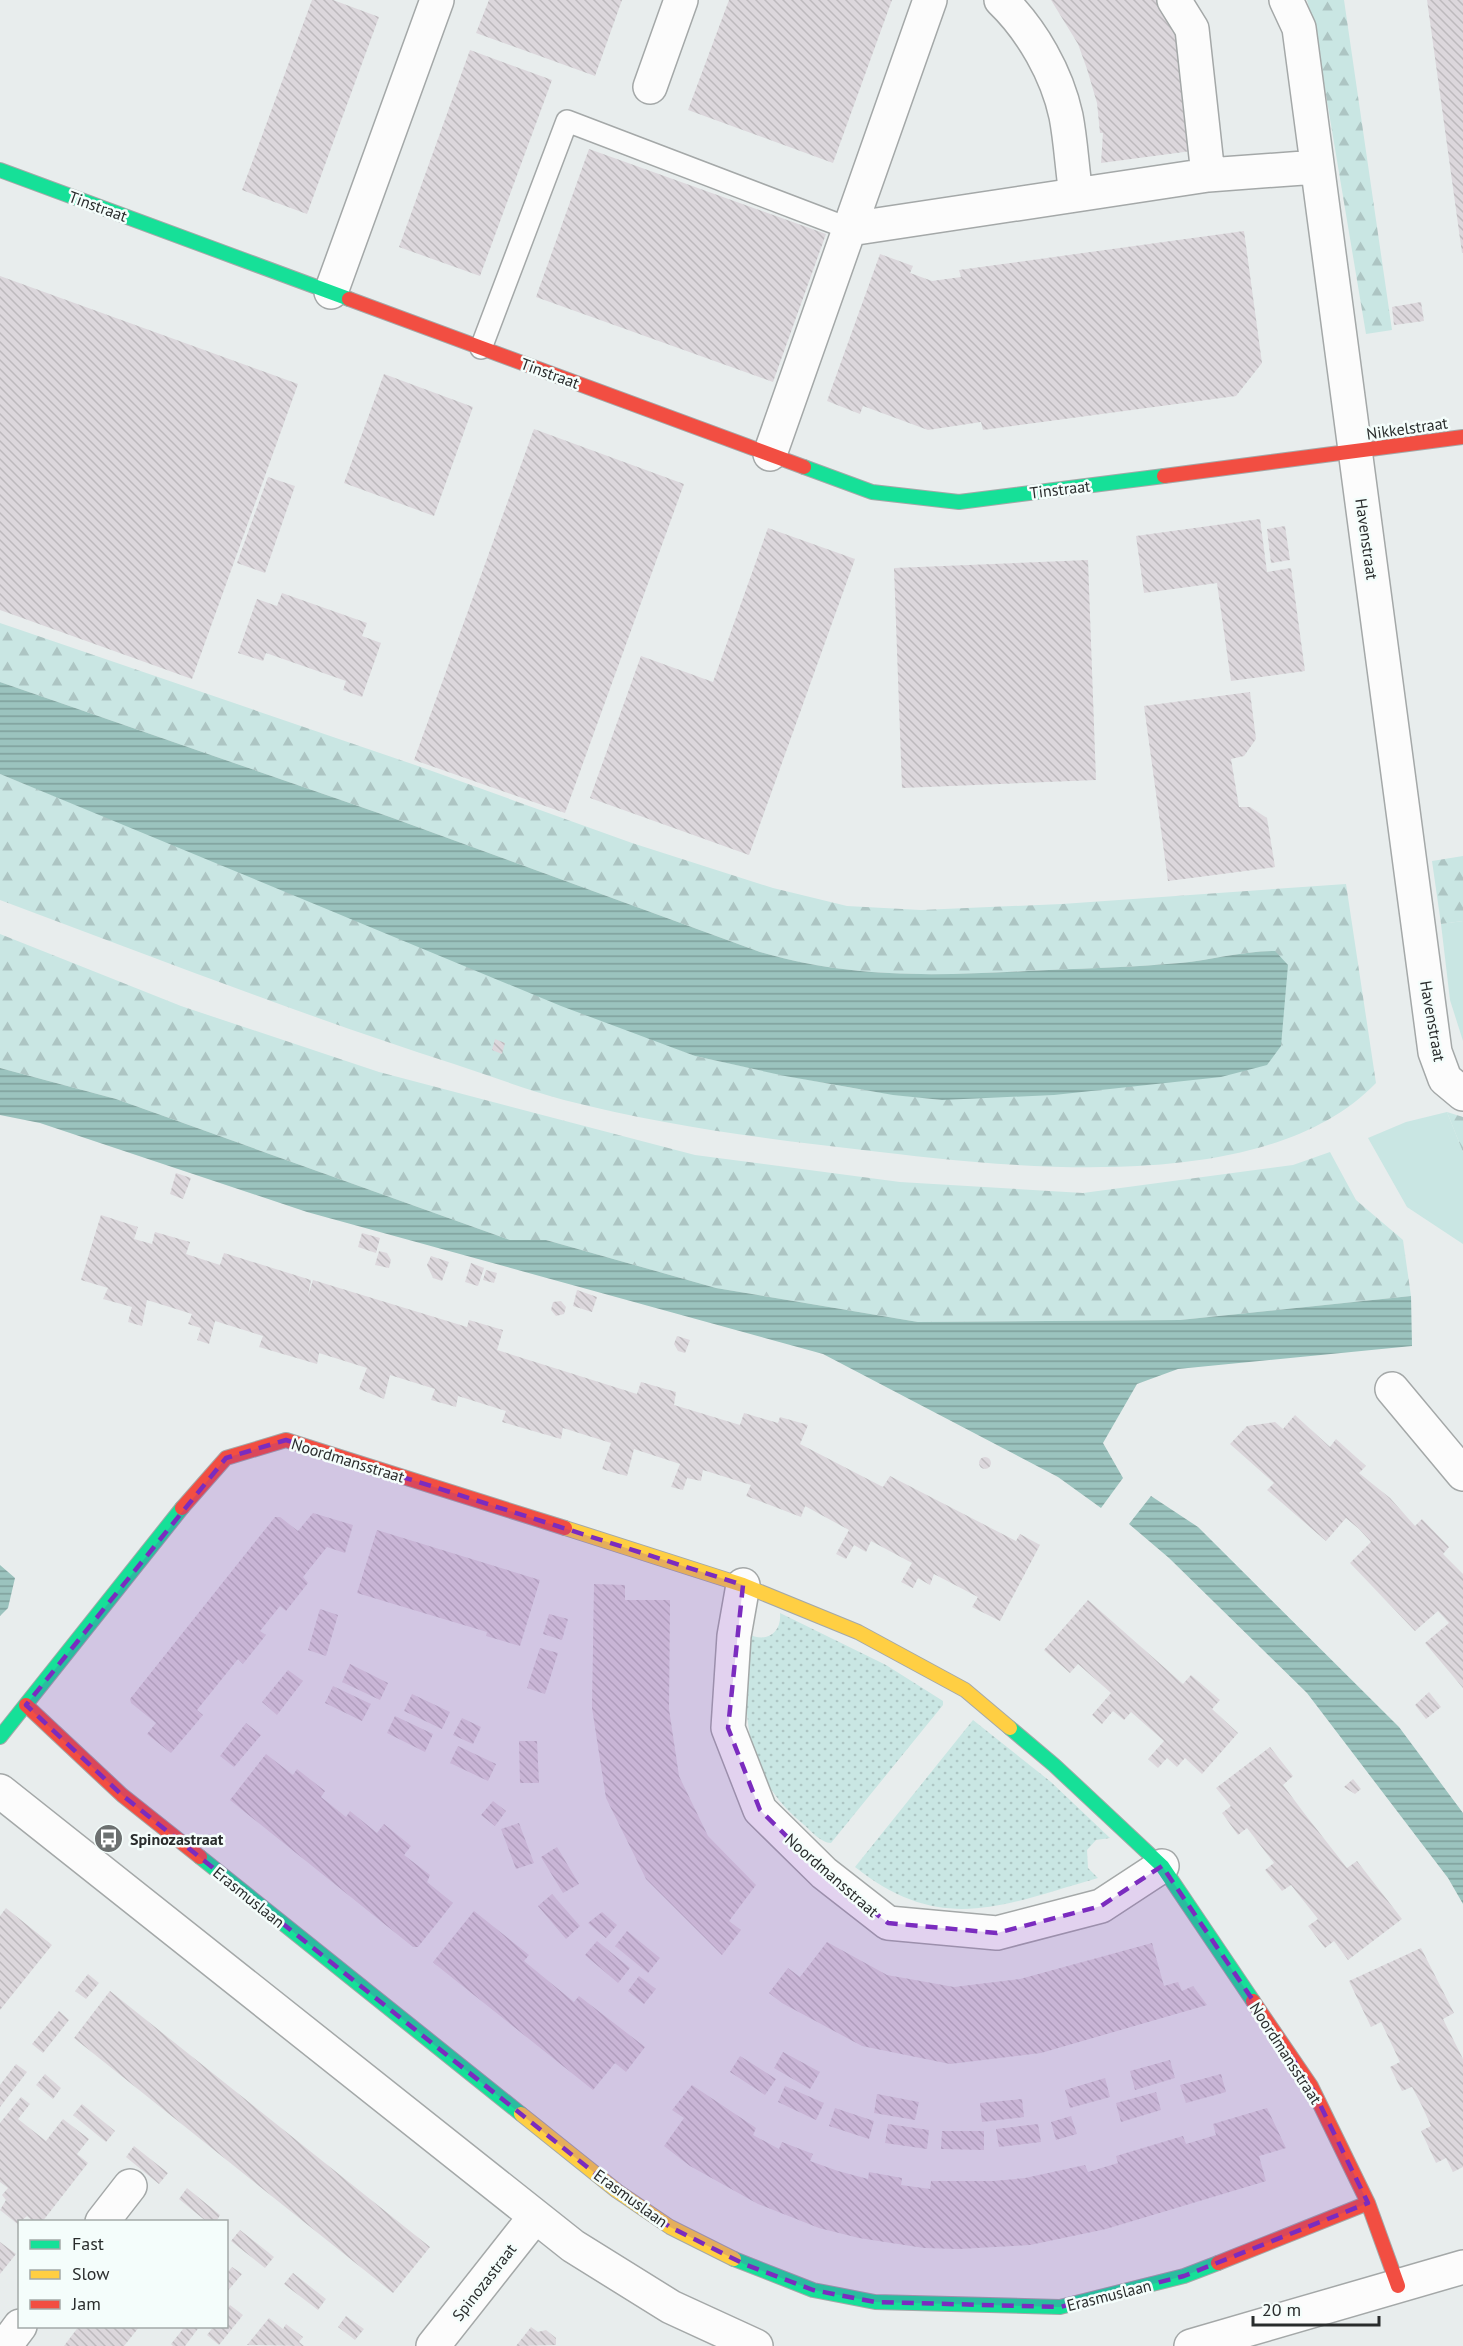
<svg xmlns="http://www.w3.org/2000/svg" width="1463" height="2346" font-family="'PT Sans',sans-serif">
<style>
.grass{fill:#c9e6e3}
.forest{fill:url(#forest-firs)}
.park{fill:url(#park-dots)}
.water{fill:url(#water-rules)}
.building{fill:url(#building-back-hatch)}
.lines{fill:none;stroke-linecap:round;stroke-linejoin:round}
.lane-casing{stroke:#a4a8a8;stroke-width:24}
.street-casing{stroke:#a4a8a8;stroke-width:36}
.fast-casing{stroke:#a4a8a8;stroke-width:16}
.slow-casing{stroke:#a4a8a8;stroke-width:16}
.jam-casing{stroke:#a4a8a8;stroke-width:16}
.lane{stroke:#fcfcfc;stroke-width:21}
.street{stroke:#fcfcfc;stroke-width:33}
.fast{stroke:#16e098;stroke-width:14}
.slow{stroke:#ffcf43;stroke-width:14}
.jam{stroke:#f24e42;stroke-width:14}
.marked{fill:#7b2cbf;fill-opacity:0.2;stroke:#7b2cbf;stroke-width:4.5;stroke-dasharray:12 8;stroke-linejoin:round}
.labels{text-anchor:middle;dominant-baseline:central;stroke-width:5;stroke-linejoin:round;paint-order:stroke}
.street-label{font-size:16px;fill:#292c2c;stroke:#f4fdfb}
.poi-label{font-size:16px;font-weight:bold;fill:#292c2c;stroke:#f4fdfb;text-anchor:start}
</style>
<defs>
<pattern id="forest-firs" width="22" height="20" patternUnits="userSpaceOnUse" patternTransform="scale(1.5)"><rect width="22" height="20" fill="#c9e6e3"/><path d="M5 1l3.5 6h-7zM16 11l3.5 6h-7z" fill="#adc5c3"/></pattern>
<pattern id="park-dots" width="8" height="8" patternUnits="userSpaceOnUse" patternTransform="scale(1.5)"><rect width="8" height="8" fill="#c9e6e3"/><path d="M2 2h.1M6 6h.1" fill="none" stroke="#adc5c3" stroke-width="1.8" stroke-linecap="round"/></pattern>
<pattern id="water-rules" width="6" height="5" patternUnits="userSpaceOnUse" patternTransform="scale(1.5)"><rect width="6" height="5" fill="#9bc3be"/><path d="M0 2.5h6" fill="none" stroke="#7e9f9b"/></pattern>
<pattern id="building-back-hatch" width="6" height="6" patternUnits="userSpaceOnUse" patternTransform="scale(1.5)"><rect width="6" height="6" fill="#dcd7dc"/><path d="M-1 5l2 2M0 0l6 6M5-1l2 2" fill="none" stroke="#bdb9bd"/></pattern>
</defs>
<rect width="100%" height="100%" fill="#e8eded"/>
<path class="grass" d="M 1463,921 L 1463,1041 L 1450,1000 L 1441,924 Z
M 1447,1112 L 1463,1152 L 1463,1244 L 1407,1207 L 1368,1138 L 1406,1122 Z"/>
<path class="forest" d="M 1307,0 L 1344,0 L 1392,330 L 1366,334 L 1316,35 Z
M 0,623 L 418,766 L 632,843 L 773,888 L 847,906 L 921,910 L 1062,904 L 1346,884 L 1376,1083 C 1264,1199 1008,1167 863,1150 C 763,1139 662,1125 564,1100 C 527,1090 491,1076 454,1064 C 301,1015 151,956 0,900 L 0,774 L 695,1056 C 777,1074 858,1092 942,1100 L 1275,951 C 1242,951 1212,960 1180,963 C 1137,967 1093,968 1049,970 C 948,975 858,981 760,952 L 390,817 L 0,682 Z
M 1463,856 L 1463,921 L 1441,924 L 1432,861 Z
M 0,934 L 181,1006 L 379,1072 L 695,1155 L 900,1182 L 1083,1193 L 1293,1165 L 1330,1152 L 1356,1200 L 1403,1240 L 1411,1296 L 1180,1320 L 918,1322 L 716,1288 L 546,1240 L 510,1240 L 116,1099 L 0,1068 Z
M 1447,1112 L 1463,1117 L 1463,1152 Z"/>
<path class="park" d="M 780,1613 L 886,1665 L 943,1701 L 943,1705 L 831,1843 C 821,1843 810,1830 802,1823 C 739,1771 745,1707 747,1633 C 765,1644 782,1634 780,1613 Z
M 973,1720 L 1051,1782 L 1110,1838 L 1096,1840 L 1087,1850 L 1088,1868 L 1098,1878 C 1003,1905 942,1936 855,1867 Z"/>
<path class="water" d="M 0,682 L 390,817 L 760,952 C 858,981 948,975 1049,970 C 1093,968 1137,967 1180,963 C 1212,960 1243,951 1275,951 L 1288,965 L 1281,1046 L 1267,1065 L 1221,1077 L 1054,1095 L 942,1100 L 893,1095 L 785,1076 L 695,1056 L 561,1006 L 0,774 Z
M 0,1068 L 116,1099 L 510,1240 L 546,1240 L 716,1288 L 918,1322 L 1180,1320 L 1411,1296 L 1412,1346 L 1178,1369 L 1137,1384 L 1103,1443 L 1123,1478 L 1101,1508 L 1058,1477 L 823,1354 L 307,1212 L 40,1123 L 0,1115 Z
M 1151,1496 L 1198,1527 L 1399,1727 L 1463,1813 L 1463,1904 L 1448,1878 L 1307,1693 L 1169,1558 L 1129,1524 Z
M 0,1565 L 15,1578 L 8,1608 L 0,1616 Z"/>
<path class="building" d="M 312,0 L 333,0 L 379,17 L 307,214 L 242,190 Z
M 489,0 L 622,0 L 595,76 L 476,33 Z
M 729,0 L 892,0 L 833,163 L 688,110 Z
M 1051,0 L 1164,0 L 1179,38 L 1199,150 L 1101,163 L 1103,133 L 1100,133 L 1097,103 L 1087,69 L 1078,44 Z
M 1427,0 L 1463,0 L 1463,253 L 1462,253 Z
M 470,50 L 552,80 L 480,276 L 399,247 Z
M 589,149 L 826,234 L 773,382 L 536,297 Z
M 1244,231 L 1262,363 L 1236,396 L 983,430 L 981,422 L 928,430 L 863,406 L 860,414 L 827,401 L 880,254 L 913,266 L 910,273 L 932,281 L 961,277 L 959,270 Z
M 0,276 L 298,384 L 192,679 L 0,610 Z
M 1421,302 L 1424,321 L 1394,325 L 1392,307 Z
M 384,374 L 473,407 L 434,516 L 344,483 Z
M 534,429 L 684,484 L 565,813 L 414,760 Z
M 268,477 L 295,486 L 265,573 L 237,563 Z
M 1260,519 L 1267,572 L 1291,568 L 1305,671 L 1231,681 L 1217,583 L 1144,593 L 1136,536 Z
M 1285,526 L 1290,560 L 1271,563 L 1267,529 Z
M 768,528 L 855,559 L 749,855 L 590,798 L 641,656 L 713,682 Z
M 1088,560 L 1096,780 L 902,788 L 894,568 Z
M 282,593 L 367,623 L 362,636 L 381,643 L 362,697 L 343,690 L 346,681 L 266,653 L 263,661 L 238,653 L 257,599 L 277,606 Z
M 1250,692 L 1256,739 L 1244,756 L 1231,759 L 1239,807 L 1250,807 L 1267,818 L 1275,867 L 1168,881 L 1144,706 Z
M 495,1039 L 505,1043 L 502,1054 L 492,1050 Z
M 176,1173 L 191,1178 L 183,1199 L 170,1194 Z
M 101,1215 L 138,1227 L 134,1239 L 152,1244 L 155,1232 L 190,1242 L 186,1254 L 220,1265 L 224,1253 L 311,1280 L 308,1296 L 313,1280 L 467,1327 L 469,1320 L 503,1330 L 497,1350 L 637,1394 L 641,1382 L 676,1392 L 674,1405 L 740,1425 L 744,1413 L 778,1423 L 780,1417 L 808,1425 L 800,1444 L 854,1472 L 883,1487 L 890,1476 L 1016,1541 L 1020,1534 L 1040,1545 L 1000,1621 L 972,1607 L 978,1597 L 934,1574 L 930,1585 L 918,1578 L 913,1588 L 901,1582 L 912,1563 L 871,1541 L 866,1552 L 854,1545 L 846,1559 L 836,1554 L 849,1530 L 805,1506 L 801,1517 L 746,1496 L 751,1485 L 703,1470 L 701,1481 L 687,1478 L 683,1490 L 671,1487 L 680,1464 L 634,1449 L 627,1476 L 615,1473 L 602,1469 L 611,1443 L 563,1428 L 561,1439 L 502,1422 L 506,1411 L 458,1396 L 456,1407 L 431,1400 L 435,1389 L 390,1375 L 384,1399 L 359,1389 L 367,1368 L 319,1353 L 317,1364 L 259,1347 L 263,1336 L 215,1321 L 209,1344 L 197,1340 L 201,1328 L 188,1324 L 192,1314 L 147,1300 L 142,1326 L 128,1322 L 132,1307 L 103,1299 L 108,1288 L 81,1280 Z
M 362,1233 L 380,1238 L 376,1253 L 358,1247 Z
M 379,1251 L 387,1253 L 391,1260 L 389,1268 L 375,1265 Z
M 431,1256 L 449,1262 L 442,1281 L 433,1278 L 427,1265 Z
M 471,1263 L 484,1268 L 478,1286 L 465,1282 Z
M 486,1270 L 497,1273 L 494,1283 L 483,1280 Z
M 577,1290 L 597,1297 L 592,1312 L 573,1306 Z
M 561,1301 L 566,1307 L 564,1314 L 556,1316 L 551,1310 L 553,1302 Z
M 677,1336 L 690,1340 L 685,1353 L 678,1351 L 674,1344 Z
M 1295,1415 L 1330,1447 L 1336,1439 L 1366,1466 L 1359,1473 L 1390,1498 L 1415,1526 L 1422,1519 L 1449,1547 L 1443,1554 L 1463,1574 L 1463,1688 L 1425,1643 L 1449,1623 L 1438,1611 L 1415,1631 L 1350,1563 L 1371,1542 L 1359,1529 L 1346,1518 L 1326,1541 L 1267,1490 L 1274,1483 L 1230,1444 L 1247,1426 L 1275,1422 L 1283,1429 Z
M979 1463a6 6 0 1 1 12 0a6 6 0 1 1-12 0Z
M 313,1513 L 353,1525 L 345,1553 L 327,1547 L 303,1577 L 308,1583 L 286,1611 L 280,1606 L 260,1631 L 266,1635 L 243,1664 L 238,1659 L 197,1710 L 203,1715 L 171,1753 L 147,1734 L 156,1723 L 131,1703 L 130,1699 L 275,1517 L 280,1517 L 298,1531 Z
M 377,1530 L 540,1580 L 520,1646 L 486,1636 L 487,1632 L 357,1593 Z
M 594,1584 L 625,1585 L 625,1600 L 670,1600 L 669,1709 L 679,1776 L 708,1836 L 756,1885 L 729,1921 L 741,1930 L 722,1955 L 646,1879 L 606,1798 L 592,1708 Z
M 1088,1600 L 1183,1684 L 1191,1675 L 1220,1700 L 1212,1709 L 1238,1733 L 1202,1774 L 1185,1758 L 1177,1767 L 1167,1758 L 1158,1768 L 1148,1759 L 1164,1741 L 1131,1712 L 1124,1720 L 1113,1711 L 1102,1724 L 1092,1715 L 1111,1693 L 1078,1664 L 1070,1673 L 1044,1650 Z
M 320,1609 L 338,1615 L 326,1656 L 308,1650 Z
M 549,1614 L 568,1619 L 562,1640 L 543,1634 Z
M 540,1648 L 558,1653 L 545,1694 L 527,1688 Z
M 350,1664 L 388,1683 L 380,1700 L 342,1682 Z
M 288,1670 L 303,1681 L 277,1715 L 262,1702 Z
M 333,1686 L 371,1704 L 362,1721 L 325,1703 Z
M 1429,1692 L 1441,1707 L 1426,1719 L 1415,1705 Z
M 412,1694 L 450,1712 L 442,1729 L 404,1711 Z
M 395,1716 L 433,1734 L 425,1752 L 387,1733 Z
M 462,1718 L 481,1727 L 473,1744 L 453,1735 Z
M 246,1723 L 261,1735 L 234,1767 L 220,1756 Z
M 519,1741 L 537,1741 L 539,1783 L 520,1783 Z
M 458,1746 L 496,1764 L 488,1781 L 450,1763 Z
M 1270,1747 L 1293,1776 L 1283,1785 L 1304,1813 L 1347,1868 L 1357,1861 L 1402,1919 L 1348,1960 L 1334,1941 L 1325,1948 L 1308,1926 L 1318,1919 L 1291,1885 L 1282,1891 L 1265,1870 L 1274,1863 L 1247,1828 L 1238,1835 L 1222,1813 L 1231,1806 L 1216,1788 Z
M 266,1754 L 293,1775 L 297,1769 L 325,1791 L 321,1797 L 346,1817 L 350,1811 L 377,1833 L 384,1824 L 411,1846 L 404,1855 L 430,1875 L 427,1882 L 453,1903 L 418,1947 L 413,1947 L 230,1800 Z
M 1353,1779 L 1361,1789 L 1355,1794 L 1344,1787 Z
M 493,1801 L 506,1811 L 495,1826 L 481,1815 Z
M 519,1823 L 534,1863 L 516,1869 L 501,1829 Z
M 557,1847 L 579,1884 L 563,1893 L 541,1857 Z
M 552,1894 L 580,1926 L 566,1939 L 538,1906 Z
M 6,1908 L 52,1945 L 0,2010 L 0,1916 Z
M 474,1911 L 529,1955 L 524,1961 L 574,2002 L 579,1996 L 645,2047 L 626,2072 L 615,2063 L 593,2090 L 435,1964 L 433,1962 Z
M 602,1912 L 617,1925 L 606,1938 L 588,1923 Z
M 627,1931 L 660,1958 L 648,1973 L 615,1946 Z
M 597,1941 L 630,1968 L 618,1983 L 585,1955 Z
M 827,1942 L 887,1975 L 954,1987 L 1020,1979 L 1152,1943 L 1164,1986 L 1178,1982 L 1182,1991 L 1193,1986 L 1207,2005 L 1041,2053 L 950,2064 L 862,2046 L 782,2003 L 769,1993 L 788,1968 L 800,1977 Z
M 1421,1948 L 1454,2013 L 1443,2019 L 1463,2059 L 1463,2167 L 1453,2172 L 1446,2158 L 1436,2163 L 1421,2131 L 1431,2126 L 1422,2106 L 1412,2087 L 1402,2091 L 1390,2067 L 1400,2062 L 1381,2022 L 1371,2027 L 1349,1981 Z
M 88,1974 L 99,1983 L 86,1999 L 75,1991 Z
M 639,1976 L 656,1989 L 644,2004 L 628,1991 Z
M 110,1991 L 430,2247 L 393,2293 L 74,2038 Z
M 59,2011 L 69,2020 L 43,2053 L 32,2044 Z
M 783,2052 L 820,2072 L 810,2089 L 774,2068 Z
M 740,2056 L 776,2079 L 765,2095 L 730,2072 Z
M 1170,2060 L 1175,2078 L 1135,2090 L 1130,2071 Z
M 16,2064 L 27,2072 L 0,2107 L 0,2085 Z
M 45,2074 L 61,2088 L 53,2099 L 36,2085 Z
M 1221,2074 L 1226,2092 L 1186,2103 L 1180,2085 Z
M 1105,2078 L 1110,2097 L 1070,2108 L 1065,2090 Z
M 692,2085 L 756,2128 L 753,2135 L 779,2149 L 782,2142 L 813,2154 L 810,2161 L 838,2171 L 868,2179 L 869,2172 L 902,2178 L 901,2185 L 930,2189 L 931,2181 L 994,2181 L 1025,2178 L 1085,2165 L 1088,2172 L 1118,2163 L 1116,2156 L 1183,2136 L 1186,2144 L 1216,2135 L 1213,2124 L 1267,2108 L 1286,2148 L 1259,2156 L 1266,2181 L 1263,2182 L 1106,2229 L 1030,2245 L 959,2249 L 924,2248 L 859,2238 L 819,2228 L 758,2204 L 690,2166 L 664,2146 L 684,2118 L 672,2110 Z
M 785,2086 L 824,2103 L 816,2120 L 778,2102 Z
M 1156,2092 L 1161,2110 L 1121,2122 L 1116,2103 Z
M 877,2094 L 919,2102 L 915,2120 L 874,2113 Z
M 21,2097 L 30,2104 L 18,2119 L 46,2141 L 63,2119 L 89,2139 L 77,2154 L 88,2163 L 42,2222 L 34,2222 L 27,2216 L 20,2222 L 20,2226 L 0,2210 L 6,2200 L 2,2195 L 8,2188 L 0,2182 L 0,2123 Z
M 1022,2099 L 1024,2117 L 982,2122 L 980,2103 Z
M 82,2104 L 115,2131 L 106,2142 L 73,2115 Z
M 835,2108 L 874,2121 L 869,2139 L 829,2126 Z
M 1071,2116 L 1077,2134 L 1056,2140 L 1051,2122 Z
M 888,2124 L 929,2130 L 927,2149 L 885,2143 Z
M 1038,2124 L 1041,2142 L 999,2147 L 996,2129 Z
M 942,2131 L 984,2131 L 984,2150 L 941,2149 Z
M 134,2146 L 168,2173 L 159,2184 L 126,2157 Z
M 187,2188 L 220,2215 L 216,2222 L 207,2222 L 179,2199 Z
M 240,2230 L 274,2257 L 265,2268 L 231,2241 Z
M 0,2242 L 16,2254 L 0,2274 Z
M 232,2267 L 242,2274 L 226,2293 L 226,2274 Z
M 293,2273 L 326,2299 L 318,2310 L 284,2284 Z
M 230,2305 L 243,2315 L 219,2345 L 207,2335 L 214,2326 L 226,2326 L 226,2310 Z
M 346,2316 L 364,2329 L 355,2340 L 338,2327 Z
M 269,2318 L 283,2329 L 286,2324 L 303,2337 L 299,2342 L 304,2346 L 247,2345 Z
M 79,2326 L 140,2326 L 124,2346 L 64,2346 Z
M 180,2326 L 200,2326 L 185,2346 L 173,2346 L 171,2344 L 183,2329 Z
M 531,2327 L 538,2332 L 546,2330 L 556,2338 L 556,2345 L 516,2346 Z"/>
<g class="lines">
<defs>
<path id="lane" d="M 481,348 L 567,121 L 850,229"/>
<path id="street" d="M 1001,0 C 1032,30 1057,74 1066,116 C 1071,142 1072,169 1076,194
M 1174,0 L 1192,29 L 1208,175
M 1286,0 L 1299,28 L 1435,1052 L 1445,1079 L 1463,1094
M 650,87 L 681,0
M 850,229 L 1208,175 L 1317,167
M 331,292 L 437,0
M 770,454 L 930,0
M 1392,1389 L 1463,1474
M 743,1585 L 734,1636 L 728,1728 L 760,1810 L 824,1873 L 888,1923 L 997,1933 L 1101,1906 L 1162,1866
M 0,1791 L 573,2246 L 671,2307 L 756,2346
M 102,2222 L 130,2186
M 5,2346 L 20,2326
M 433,2346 L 534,2218
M 1191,2346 L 1463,2267"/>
<path id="fast" d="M 0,170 L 349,299
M 804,467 L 872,492 L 959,502 L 1164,476
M 1010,1728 L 1054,1765 L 1162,1866 L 1253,2001
M 0,1737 L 182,1508
M 200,1857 L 521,2114
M 734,2259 L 813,2290 L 875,2302 L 1060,2307 L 1184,2276 L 1218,2263"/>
<path id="slow" d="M 565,1528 L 743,1585 L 858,1632 L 965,1690 L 1010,1728
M 521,2114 L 617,2191 L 670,2227 L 734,2259"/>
<path id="jam" d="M 349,299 L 804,467
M 1164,476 L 1463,437
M 182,1508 L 226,1458 L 286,1440 L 565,1528
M 26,1705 L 122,1795 L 200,1857
M 1253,2001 L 1311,2086 L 1368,2203 L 1398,2286
M 1218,2263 L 1368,2203"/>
</defs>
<use href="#lane" class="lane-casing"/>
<use href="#street" class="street-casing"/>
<use href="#fast" class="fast-casing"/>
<use href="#slow" class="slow-casing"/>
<use href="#jam" class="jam-casing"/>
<use href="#lane" class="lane"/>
<use href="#street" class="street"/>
<use href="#fast" class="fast"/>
<use href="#slow" class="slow"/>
<use href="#jam" class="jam"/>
</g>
<path class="marked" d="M 286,1440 L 743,1585 L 728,1728 L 760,1810 L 824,1873 L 888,1923 L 997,1933 L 1101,1906 L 1162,1866 L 1311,2086 L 1368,2203 L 1184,2276 L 1060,2307 L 875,2302 L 813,2290 L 744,2264 L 670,2227 L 617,2191 L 122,1795 L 26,1705 L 226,1458 Z"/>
<defs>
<symbol id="bus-disc" viewBox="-11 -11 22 22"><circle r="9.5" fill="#6c7070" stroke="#f4fdfb"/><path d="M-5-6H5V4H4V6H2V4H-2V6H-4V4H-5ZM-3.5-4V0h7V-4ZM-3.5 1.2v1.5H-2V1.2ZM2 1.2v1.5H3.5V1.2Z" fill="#fff"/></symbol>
</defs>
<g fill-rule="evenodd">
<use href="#bus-disc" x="92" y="1822" width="33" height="33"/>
</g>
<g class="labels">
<g class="street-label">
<text transform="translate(98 206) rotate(20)">Tinstraat</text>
<text transform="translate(550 373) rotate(20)">Tinstraat</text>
<text transform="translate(1407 428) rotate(-8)">Nikkelstraat</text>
<text transform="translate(1060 489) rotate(-7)">Tinstraat</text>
<text transform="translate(1367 539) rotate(82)">Havenstraat</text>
<text transform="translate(1433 1021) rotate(80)">Havenstraat</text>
<text transform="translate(348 1460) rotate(17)">Noordmansstraat</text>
<text transform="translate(832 1875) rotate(41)">Noordmansstraat</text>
<text transform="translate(249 1897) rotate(39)">Erasmuslaan</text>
<text transform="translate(1286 2053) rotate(57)">Noordmansstraat</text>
<text transform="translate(631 2198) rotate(36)">Erasmuslaan</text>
<text transform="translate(484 2282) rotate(-52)">Spinozastraat</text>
<text transform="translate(1109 2295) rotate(-14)">Erasmuslaan</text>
</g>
<g class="poi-label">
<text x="130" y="1839">Spinozastraat</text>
</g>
</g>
<rect x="18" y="2220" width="210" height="108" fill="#f4fdfb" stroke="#a3a9a8" stroke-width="1.5"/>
<rect x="30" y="2240" width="30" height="9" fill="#16e098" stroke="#a3a9a8" stroke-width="1.5"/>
<text x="72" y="2250" font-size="18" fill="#292c2c">Fast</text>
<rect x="30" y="2270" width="30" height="9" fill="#ffcf43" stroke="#a3a9a8" stroke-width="1.5"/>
<text x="72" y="2280" font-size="18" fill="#292c2c">Slow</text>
<rect x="30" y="2300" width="30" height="9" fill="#f24e42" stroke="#a3a9a8" stroke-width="1.5"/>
<text x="72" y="2310" font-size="18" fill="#292c2c">Jam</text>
<path d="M1253 2316v9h126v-9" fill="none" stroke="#292c2c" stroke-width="3"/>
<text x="1262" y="2316" font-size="18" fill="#292c2c" stroke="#f4fdfb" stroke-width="4.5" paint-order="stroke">20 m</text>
</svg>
